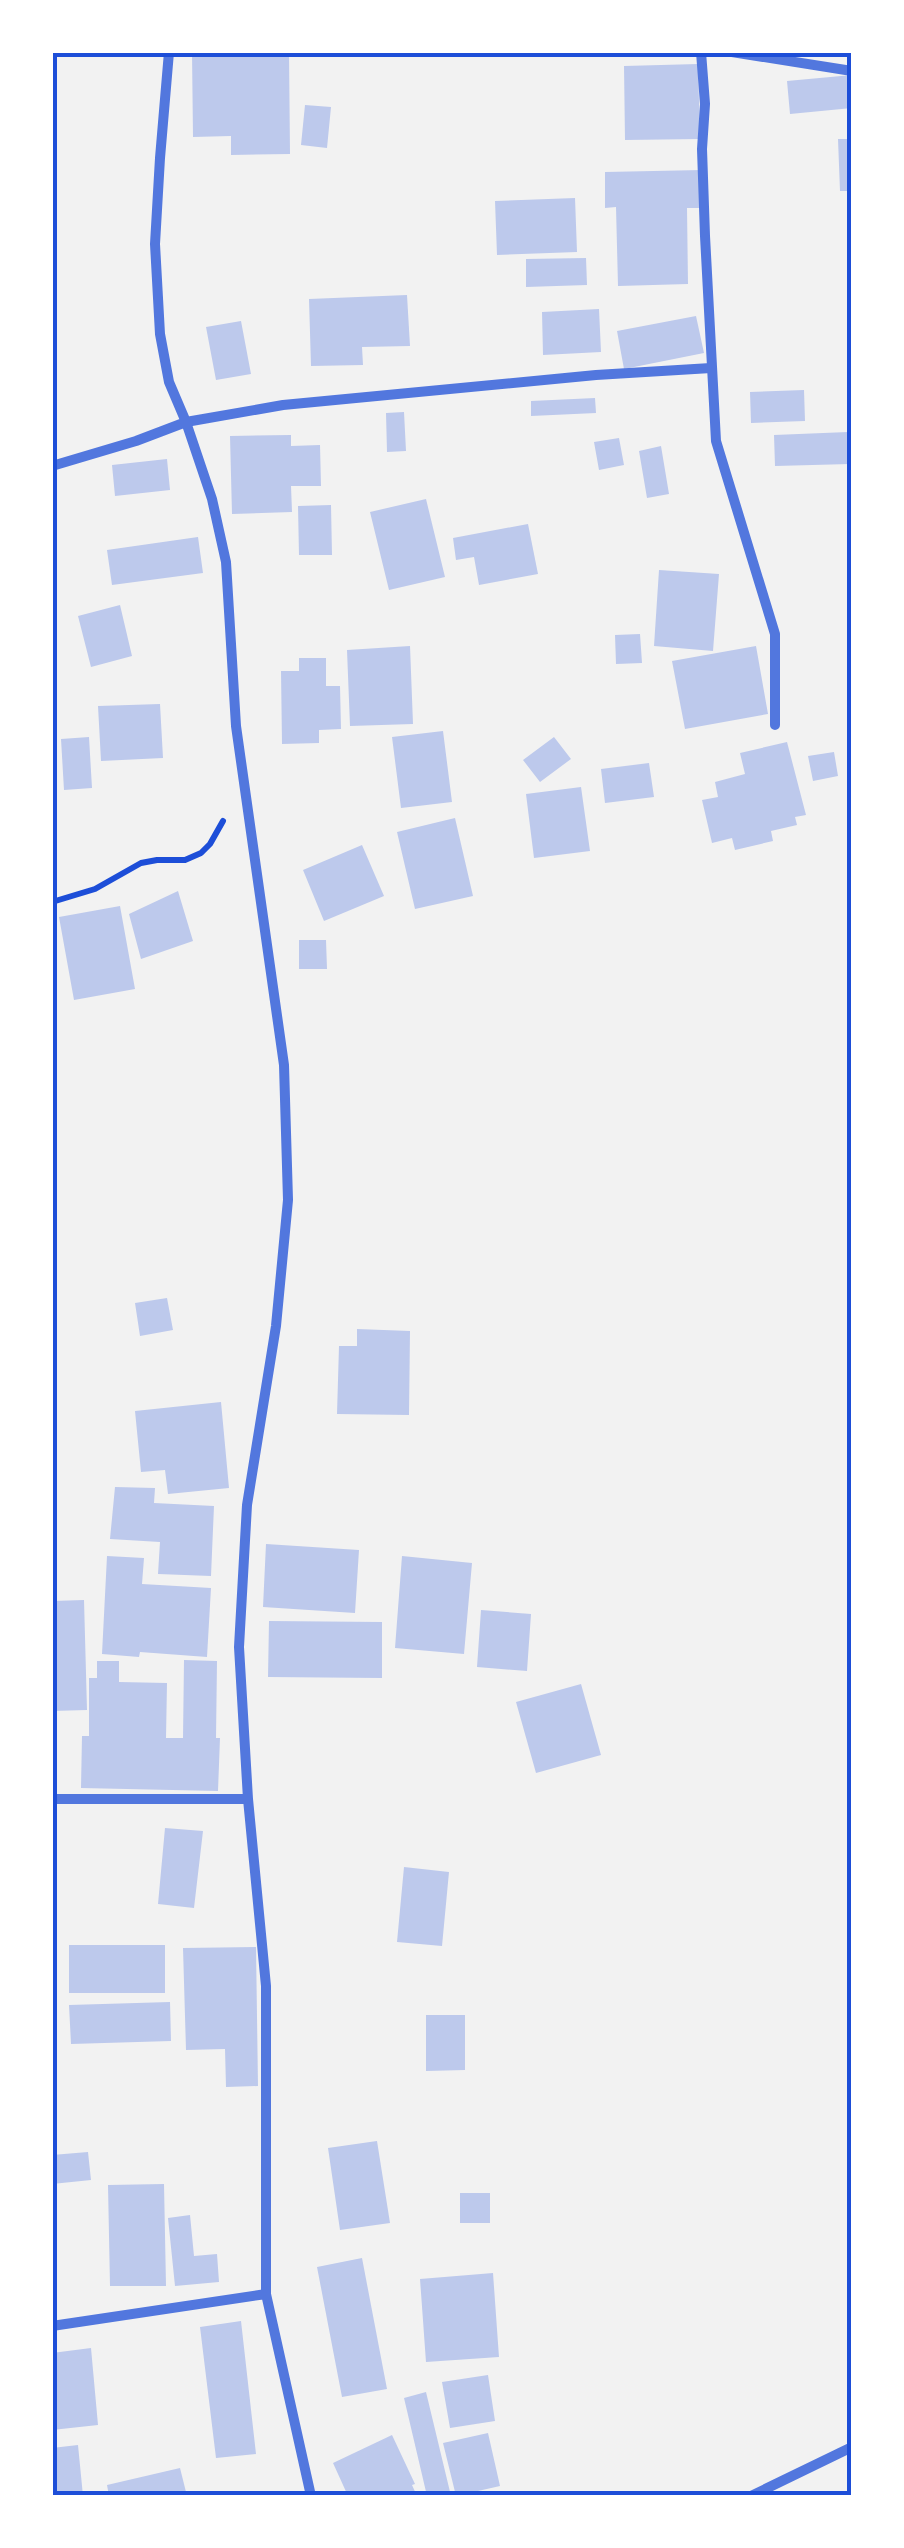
<svg xmlns="http://www.w3.org/2000/svg" width="904" height="2548" font-family="'IBM Plex Sans',sans-serif">
<style>
.building{fill:#bdc9ec}
.lines{fill:none;stroke-linecap:round;stroke-linejoin:round}
.path{stroke:#1d4ed8;stroke-width:6}
.minor{stroke:#5277de;stroke-width:10}
.neatline{fill:none;stroke:#1d4ed8;stroke-width:4}
</style>
<rect width="100%" height="100%" fill="#f2f2f2"/>
<path class="building" d="M 192,52 L 289,52 L 290,154 L 231,155 L 231,136 L 193,137 Z
M 698,64 L 700,139 L 625,140 L 624,66 Z
M 852,75 L 852,108 L 790,114 L 787,81 Z
M 305,105 L 331,107 L 327,148 L 301,145 Z
M 838,139 L 852,139 L 852,191 L 840,191 Z
M 702,170 L 703,208 L 687,208 L 688,284 L 618,286 L 616,207 L 605,208 L 605,172 Z
M 575,198 L 577,252 L 497,255 L 495,201 Z
M 586,258 L 587,285 L 526,287 L 526,259 Z
M 407,295 L 410,346 L 362,347 L 363,365 L 311,366 L 309,299 Z
M 599,309 L 601,352 L 543,355 L 542,312 Z
M 696,316 L 704,353 L 624,369 L 617,331 Z
M 241,321 L 251,374 L 216,380 L 206,327 Z
M 804,390 L 805,421 L 751,423 L 750,392 Z
M 595,398 L 596,413 L 531,416 L 531,401 Z
M 404,412 L 406,451 L 387,452 L 386,413 Z
M 848,432 L 850,464 L 775,466 L 774,435 Z
M 291,435 L 291,446 L 320,445 L 321,486 L 291,486 L 292,512 L 232,514 L 230,436 Z
M 619,438 L 624,465 L 599,470 L 594,442 Z
M 661,446 L 669,494 L 647,498 L 639,451 Z
M 167,459 L 170,490 L 115,496 L 112,465 Z
M 426,499 L 445,577 L 389,590 L 370,512 Z
M 331,505 L 332,555 L 299,555 L 298,506 Z
M 528,524 L 538,574 L 479,585 L 474,557 L 456,560 L 453,538 Z
M 198,537 L 203,573 L 112,585 L 107,550 Z
M 659,570 L 719,574 L 713,651 L 654,646 Z
M 120,605 L 132,656 L 91,667 L 78,616 Z
M 640,634 L 642,663 L 616,664 L 615,635 Z
M 410,646 L 413,724 L 350,726 L 347,650 Z
M 756,646 L 768,714 L 685,729 L 672,661 Z
M 299,658 L 326,658 L 326,686 L 340,686 L 341,729 L 319,730 L 319,743 L 282,744 L 281,671 L 299,671 Z
M 160,704 L 163,758 L 101,761 L 98,706 Z
M 443,731 L 452,802 L 401,808 L 392,737 Z
M 89,737 L 92,788 L 64,790 L 61,739 Z
M 554,737 L 571,759 L 540,782 L 523,760 Z
M 787,742 L 806,815 L 795,817 L 797,825 L 771,831 L 773,841 L 735,850 L 732,838 L 712,843 L 702,800 L 718,797 L 715,782 L 745,774 L 740,753 Z
M 834,752 L 838,776 L 813,781 L 808,756 Z
M 649,763 L 654,797 L 605,803 L 601,769 Z
M 581,787 L 590,851 L 534,858 L 526,794 Z
M 455,818 L 473,896 L 415,909 L 397,832 Z
M 362,845 L 384,896 L 324,921 L 303,870 Z
M 178,891 L 193,941 L 141,959 L 129,914 Z
M 120,906 L 135,989 L 74,1000 L 59,917 Z
M 299,940 L 326,940 L 327,969 L 299,969 Z
M 167,1298 L 173,1330 L 140,1336 L 135,1303 Z
M 357,1329 L 410,1331 L 409,1415 L 337,1414 L 339,1346 L 357,1346 Z
M 221,1402 L 229,1488 L 168,1494 L 165,1470 L 141,1472 L 135,1411 Z
M 115,1487 L 155,1488 L 154,1503 L 214,1506 L 211,1576 L 158,1574 L 160,1542 L 110,1539 Z
M 266,1544 L 359,1550 L 355,1613 L 263,1607 Z
M 107,1556 L 144,1558 L 142,1584 L 211,1588 L 207,1657 L 140,1652 L 139,1657 L 102,1654 Z
M 402,1556 L 472,1563 L 464,1654 L 395,1648 Z
M 84,1600 L 87,1710 L 52,1711 L 52,1601 Z
M 481,1610 L 531,1614 L 527,1671 L 477,1667 Z
M 269,1621 L 382,1622 L 382,1678 L 268,1677 Z
M 184,1660 L 217,1661 L 216,1738 L 220,1738 L 218,1791 L 81,1788 L 82,1736 L 89,1736 L 89,1678 L 97,1678 L 97,1661 L 119,1661 L 119,1682 L 167,1683 L 166,1738 L 183,1738 Z
M 581,1684 L 601,1755 L 536,1773 L 516,1702 Z
M 165,1828 L 203,1831 L 194,1908 L 158,1904 Z
M 404,1867 L 449,1872 L 442,1946 L 397,1942 Z
M 69,1945 L 165,1945 L 165,1993 L 69,1993 Z
M 256,1947 L 258,2086 L 226,2087 L 225,2049 L 186,2050 L 183,1948 Z
M 170,2002 L 171,2041 L 71,2044 L 69,2005 Z
M 426,2015 L 465,2015 L 465,2070 L 426,2071 Z
M 377,2141 L 390,2223 L 340,2230 L 328,2148 Z
M 88,2152 L 91,2180 L 52,2184 L 52,2155 Z
M 164,2184 L 166,2286 L 110,2286 L 108,2185 Z
M 460,2193 L 490,2193 L 490,2223 L 460,2223 Z
M 190,2215 L 194,2256 L 217,2254 L 219,2282 L 175,2286 L 168,2218 Z
M 362,2258 L 387,2389 L 342,2397 L 317,2267 Z
M 493,2273 L 499,2357 L 426,2362 L 420,2279 Z
M 241,2321 L 256,2454 L 216,2458 L 200,2327 Z
M 91,2348 L 98,2425 L 52,2430 L 52,2353 Z
M 488,2375 L 495,2421 L 450,2428 L 442,2382 Z
M 426,2392 L 451,2496 L 427,2496 L 404,2398 Z
M 488,2433 L 500,2486 L 456,2496 L 443,2443 Z
M 392,2435 L 415,2484 L 412,2485 L 417,2496 L 348,2496 L 333,2463 Z
M 78,2445 L 83,2496 L 52,2496 L 52,2448 Z
M 180,2468 L 187,2496 L 109,2496 L 107,2485 Z"/>
<g class="lines">
<path class="path" d="M 52,902 L 95,889 L 141,863 L 157,860 L 185,860 L 201,853 L 210,844 L 223,821"/>
<path class="minor" d="M 169,52 L 160,158 L 155,244 L 160,334 L 169,382 L 186,422 L 212,499 L 226,562 L 236,726 L 284,1065 L 288,1200 L 276,1326 L 247,1505 L 239,1647 L 248,1799 L 266,1986 L 266,2294 L 311,2496
M 701,52 L 705,104 L 702,149 L 705,236 L 716,441 L 775,634 L 775,725
M 732,52 L 852,71
M 52,466 L 136,441 L 186,422 L 283,405 L 596,375 L 711,368
M 52,1799 L 248,1799
M 52,2326 L 266,2294
M 751,2496 L 852,2447"/>
</g>
<rect width="904" height="2548" fill="none" stroke="#ffffff" stroke-width="110"/>
<rect x="55" y="55" width="794" height="2438" class="neatline"/>
</svg>
